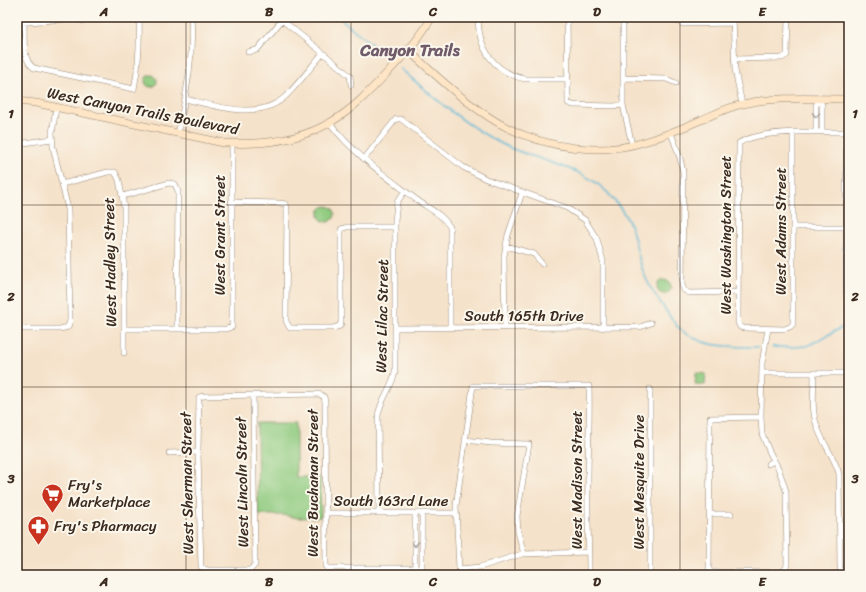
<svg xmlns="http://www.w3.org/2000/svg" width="866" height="592" font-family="Sriracha,sans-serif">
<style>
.green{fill:#90cb80;stroke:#667a4f}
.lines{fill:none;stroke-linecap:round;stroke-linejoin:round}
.stream{stroke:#58b8d7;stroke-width:1.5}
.street-casing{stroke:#988674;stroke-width:6}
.secondary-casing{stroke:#988674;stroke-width:8}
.street{stroke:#fff;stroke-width:5}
.secondary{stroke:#fde5c5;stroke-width:7}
.oneway{stroke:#a79f9a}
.grid{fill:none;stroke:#3b2a1e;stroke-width:1;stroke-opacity:0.55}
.labels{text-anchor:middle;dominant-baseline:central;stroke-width:4;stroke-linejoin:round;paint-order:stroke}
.street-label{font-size:15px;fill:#3b2a1e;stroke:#fbf7ec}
.poi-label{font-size:15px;fill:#3b2a1e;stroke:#fbf7ec;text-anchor:start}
.quarter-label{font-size:17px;font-weight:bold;fill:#6f5b69;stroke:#fbf7ec}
.neatline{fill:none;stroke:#3b2a1e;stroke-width:1.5}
.grid-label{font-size:13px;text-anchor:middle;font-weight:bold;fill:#3b2a1e}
</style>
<rect width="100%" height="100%" fill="#fbf7ec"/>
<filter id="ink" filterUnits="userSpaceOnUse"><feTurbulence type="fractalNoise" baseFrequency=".025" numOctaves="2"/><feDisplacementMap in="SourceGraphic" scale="8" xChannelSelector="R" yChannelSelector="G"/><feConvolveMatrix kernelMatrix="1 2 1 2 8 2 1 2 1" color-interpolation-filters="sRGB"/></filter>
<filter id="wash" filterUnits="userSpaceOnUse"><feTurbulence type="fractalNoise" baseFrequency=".012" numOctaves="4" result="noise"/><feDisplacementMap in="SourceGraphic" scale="16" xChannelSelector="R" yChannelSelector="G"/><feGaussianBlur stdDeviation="0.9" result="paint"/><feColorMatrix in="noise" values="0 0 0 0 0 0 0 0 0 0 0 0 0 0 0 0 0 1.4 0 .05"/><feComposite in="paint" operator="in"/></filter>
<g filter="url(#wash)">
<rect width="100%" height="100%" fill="#f5e2ca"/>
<path class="green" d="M145 81a6 6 0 1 1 12 0a6 6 0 1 1-12 0Z
M319 214a8 8 0 1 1 16 0a8 8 0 1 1-16 0Z
M657 287a7 7 0 1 1 14 0a7 7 0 1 1-14 0Z
M 696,373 L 706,374 L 705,385 L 695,384 Z
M 257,423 L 296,423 L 296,477 L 320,477 L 321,517 L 298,518 L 283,515 L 258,515 Z"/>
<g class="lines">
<path class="stream" d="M 338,17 L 390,59
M 401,69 C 434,98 468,128 508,147 C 539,161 583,167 607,192 C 616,202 626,214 631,227 C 635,239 637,252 641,265 C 645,280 653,292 662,305 C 667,312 672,320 678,327 C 699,348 730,347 757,347
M 772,347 L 793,347 L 807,346 L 843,327 L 849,326"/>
</g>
</g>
<g filter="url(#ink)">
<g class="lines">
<defs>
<path id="street" d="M 278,17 L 323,53 L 350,76 L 351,85
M 478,17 C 478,48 493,72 525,79 L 567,79
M 567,17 L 568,103 L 573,105 L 613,106 L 623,105
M 623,17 L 623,105 L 632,145
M 678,17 L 679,22 L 683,24 L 733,23
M 733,17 L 735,70 L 742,104
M 845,17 L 849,39
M 17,23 L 77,18 L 82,21
M 24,23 C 25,38 21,59 34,68 L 134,89 C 139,65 140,42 139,17
M 248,52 L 257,50 L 282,20
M 734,59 L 782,58 L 787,55 L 788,17
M 623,78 L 666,79 L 676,83
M 185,99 C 217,106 260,122 287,95 C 300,82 311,67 323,53
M 820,99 L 822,106 L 822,132
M 330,123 C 352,153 387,177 417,200 C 429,209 441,213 450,227 L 450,328
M 816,132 L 816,105 L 820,99
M 846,132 L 846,292 L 849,294
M 671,133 L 680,158 L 683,172 L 682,285 L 684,290 L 689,293 L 738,292
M 793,133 L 793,324 L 790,327 L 784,329 L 744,328 L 740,327 L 738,323 L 739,143 C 760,129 823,132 849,132
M 178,134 C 186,94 194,58 191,17
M 17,144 L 52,139
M 364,159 L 396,119 L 401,119 L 463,167 L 486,179 L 567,208 L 585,220 L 597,239 L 603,261 L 603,328
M 62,184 L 108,172 L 115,172 L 119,180 L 124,207 L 124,353
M 123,196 L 169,183 L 175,184 L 178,191 L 177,328
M 231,202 L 279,203 L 286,204 L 287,209 L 286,321 L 288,325 L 290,328 L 333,328 L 340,326 L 341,322 L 341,229 L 347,227 L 395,227
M 793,227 L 846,227
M 506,246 L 534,254 L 542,264
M 395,328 L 640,327 L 651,323
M 505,328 L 504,256 L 508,235 L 522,193
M 17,329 L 60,329 L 68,327 L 70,320 L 68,209 L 53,147 L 52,133 L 56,108
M 124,329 L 226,329 L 232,327 L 232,143
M 762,373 L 849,373
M 814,373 C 814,391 811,410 817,426 C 822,443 835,457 839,474 L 840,568 L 841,572 L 849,573
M 650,389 L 650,575
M 253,395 L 255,565 L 250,570 L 207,570 L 201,567 L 198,452 L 199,397 L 204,396 L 320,394 L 324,397 L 325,402 L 326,566 L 328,568 L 422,568
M 465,440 L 491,443 L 529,444 L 517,516 L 518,532 L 524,554
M 169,453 L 198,452
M 768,464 L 774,461
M 379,512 L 378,416 C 380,400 392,388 395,372 L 395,221 L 397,202 L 405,191
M 326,513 L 456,513
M 415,513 L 415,575
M 422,513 L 422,575
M 709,514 L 731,514
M 709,572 L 779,572 L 785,570 L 787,565 L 786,491 L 779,470 L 769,451 L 762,434 L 761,417 L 762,363 L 768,329
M 110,573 L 118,573
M 709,574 L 710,418 L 761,417
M 588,575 L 589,573 C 589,542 587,511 588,481 C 588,449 590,418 589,386 L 473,386 L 456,506 L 459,569 L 480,567 L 522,554 L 589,552"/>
<path id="secondary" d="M 408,50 C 436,76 473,110 506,127 C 547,148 600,156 644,142 C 664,136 682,128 701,120 C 715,114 728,107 743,104 C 777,96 814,99 849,99
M 17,101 L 36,103 L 224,143 C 259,145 299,141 331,122 C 352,110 369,92 386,74 C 403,57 420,38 432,17"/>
</defs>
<use href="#street" class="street-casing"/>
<use href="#secondary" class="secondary-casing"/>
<use href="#street" class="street"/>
<use href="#secondary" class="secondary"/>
</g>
<defs><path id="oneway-chevron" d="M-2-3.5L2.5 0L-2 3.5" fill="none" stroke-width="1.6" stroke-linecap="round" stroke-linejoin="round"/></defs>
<g class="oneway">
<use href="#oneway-chevron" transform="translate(816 115) rotate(91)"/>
<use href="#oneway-chevron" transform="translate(415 544) rotate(90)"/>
</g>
</g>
<path class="grid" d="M 186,17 L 186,575M 351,17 L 351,575M 515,17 L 515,575M 680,17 L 680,575M 17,205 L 849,205M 17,387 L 849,387"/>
<defs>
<symbol id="supermarket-pin" viewBox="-11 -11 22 30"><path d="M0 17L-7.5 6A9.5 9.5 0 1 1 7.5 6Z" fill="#c8321e" stroke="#fbf7ec"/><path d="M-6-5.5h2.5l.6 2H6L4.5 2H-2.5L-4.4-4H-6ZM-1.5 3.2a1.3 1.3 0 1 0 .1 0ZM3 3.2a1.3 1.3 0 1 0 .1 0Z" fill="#fff"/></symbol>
<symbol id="pharmacy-pin" viewBox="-11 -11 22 30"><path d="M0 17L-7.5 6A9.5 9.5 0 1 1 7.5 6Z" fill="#c8321e" stroke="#fbf7ec"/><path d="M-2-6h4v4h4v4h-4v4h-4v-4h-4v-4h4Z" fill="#fff"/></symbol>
</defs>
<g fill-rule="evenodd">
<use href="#supermarket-pin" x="40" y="482" width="25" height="34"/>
<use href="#pharmacy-pin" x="26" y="514" width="25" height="34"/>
</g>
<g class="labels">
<g class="street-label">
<text transform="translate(143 111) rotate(11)">West Canyon Trails Boulevard</text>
<text transform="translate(781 231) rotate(-90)">West Adams Street</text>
<text transform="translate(220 235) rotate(-90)">West Grant Street</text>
<text transform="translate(726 235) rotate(-90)">West Washington Street</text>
<text transform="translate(110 262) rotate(-91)">West Hadley Street</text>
<text transform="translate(382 316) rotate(-89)">West Lilac Street</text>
<text x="524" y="316">South 165th Drive</text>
<text transform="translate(577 480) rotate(-90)">West Madison Street</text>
<text transform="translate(242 482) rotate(-91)">West Lincoln Street</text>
<text transform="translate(639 482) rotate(-90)">West Mesquite Drive</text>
<text transform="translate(187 483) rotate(-91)">West Sherman Street</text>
<text transform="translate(313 483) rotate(-90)">West Buchanan Street</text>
<text x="391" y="501">South 163rd Lane</text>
</g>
<g class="poi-label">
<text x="68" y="485">Fry's<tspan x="68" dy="17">Marketplace</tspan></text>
<text x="54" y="526">Fry's Pharmacy</text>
</g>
<g class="quarter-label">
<text x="410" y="50">Canyon Trails</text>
</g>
</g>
<rect width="866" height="592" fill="none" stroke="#fbf7ec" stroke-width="44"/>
<rect x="22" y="22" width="822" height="548" class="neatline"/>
<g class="grid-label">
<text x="104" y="16">A</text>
<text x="269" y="16">B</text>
<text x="433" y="16">C</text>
<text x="597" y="16">D</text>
<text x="762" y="16">E</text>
<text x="11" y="118">1</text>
<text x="855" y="118">1</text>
<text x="11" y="301">2</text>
<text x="855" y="301">2</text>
<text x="11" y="483">3</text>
<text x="855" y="483">3</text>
<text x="104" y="586">A</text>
<text x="269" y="586">B</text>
<text x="433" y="586">C</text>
<text x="597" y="586">D</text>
<text x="762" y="586">E</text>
</g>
</svg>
